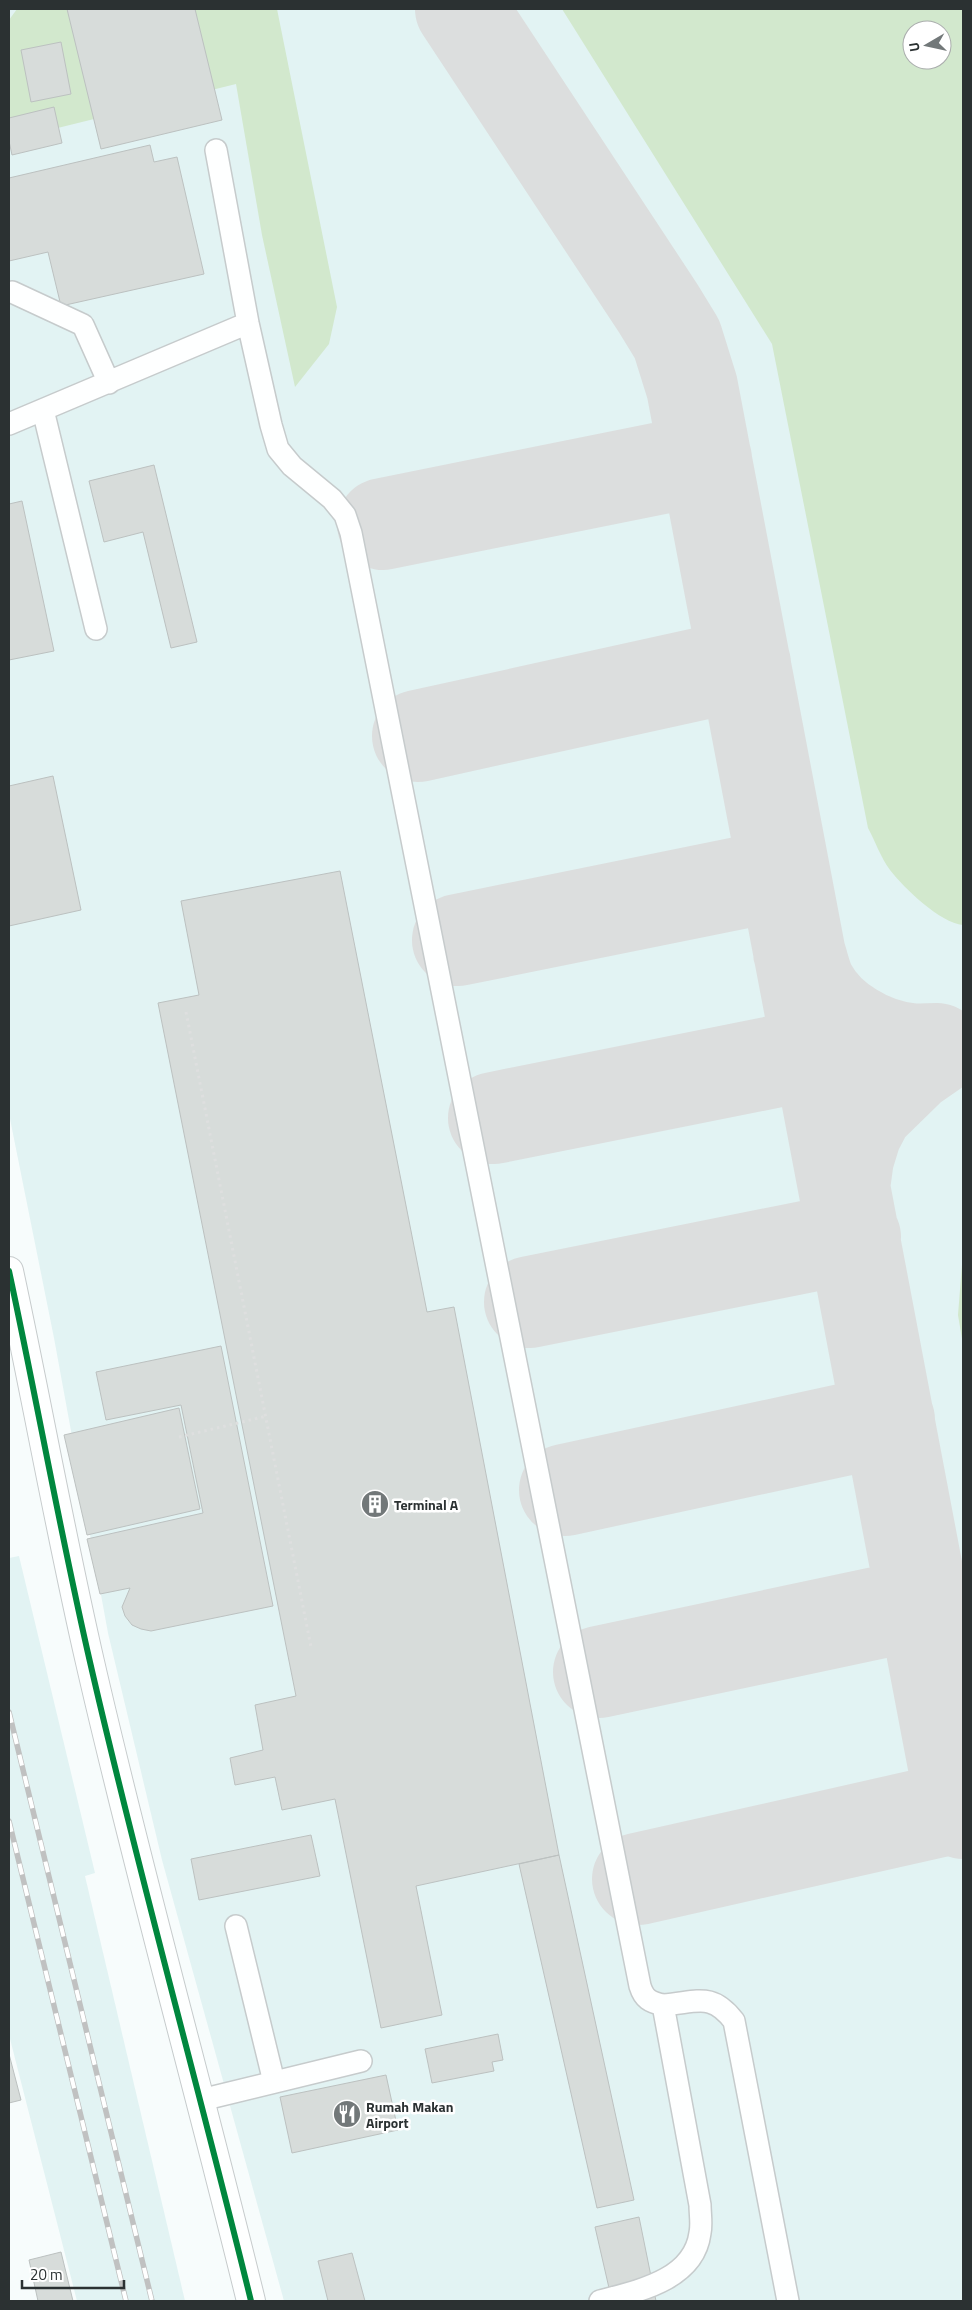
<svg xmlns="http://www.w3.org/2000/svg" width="972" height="2310" font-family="'Titillium Web',sans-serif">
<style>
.built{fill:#e2f3f3;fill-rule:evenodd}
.green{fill:#d2e8cd;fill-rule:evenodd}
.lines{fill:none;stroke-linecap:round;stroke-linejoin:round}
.taxiway{stroke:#dcdede;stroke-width:92}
.building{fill:#d7dcda;stroke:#bcc1c0}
.service-casing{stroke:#c6cbcc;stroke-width:24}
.tertiary-casing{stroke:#c6cbcc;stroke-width:30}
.path{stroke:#dedfdf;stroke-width:3;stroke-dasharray:2.5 4;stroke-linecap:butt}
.service{stroke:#feffff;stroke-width:21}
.tertiary{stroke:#feffff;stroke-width:28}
.rail-casing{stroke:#c0c1c1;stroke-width:5.5}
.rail{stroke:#fff;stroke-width:4;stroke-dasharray:11;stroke-linecap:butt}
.cycleway-casing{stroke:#fff;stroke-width:9}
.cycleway{stroke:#00873e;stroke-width:6}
.labels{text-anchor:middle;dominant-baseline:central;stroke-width:5;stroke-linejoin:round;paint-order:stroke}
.poi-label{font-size:14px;font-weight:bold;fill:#2b3132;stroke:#fff;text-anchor:start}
</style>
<rect width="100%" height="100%" fill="#f7fcfc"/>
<path class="built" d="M 9,9 L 963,9 L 963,2301 L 284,2301 L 162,1860 L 108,1633 L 54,1338 L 9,1114 ZM 912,30 L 942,30 L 942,60 L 912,60 Z
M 19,1556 L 95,1873 L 85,1876 L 185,2301 L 77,2301 L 9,2035 L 9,1557 L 9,1558 Z"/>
<path class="green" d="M 17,9 L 277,9 L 337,307 L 329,344 L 295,387 L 262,235 L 236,84 L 9,140 L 9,20 Z
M 562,9 L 963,9 L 963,925 C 940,923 904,888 890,870 C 881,858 875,841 868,828 L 772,344 ZM 912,30 L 942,30 L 942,60 L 912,60 Z
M 963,1252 L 963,1345 L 958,1315 Z"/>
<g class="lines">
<path class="taxiway" d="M 461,9 L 658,308 L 677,339 L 692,387 L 963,1813
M 383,524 L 706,459
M 418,736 L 745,664
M 458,940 L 784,874
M 799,952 C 803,963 805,975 810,985 C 828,1020 871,1045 910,1049 C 919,1050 928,1049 937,1049 L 911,1067 L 868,1109 L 856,1132 L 848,1158 L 844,1187
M 494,1118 L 818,1053
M 530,1302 L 855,1237
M 565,1490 L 889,1420
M 599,1672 L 924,1603
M 638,1879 L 962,1806"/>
</g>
<path class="building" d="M 67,9 L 195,9 L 222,120 L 101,149 Z
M 61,42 L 71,94 L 31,102 L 21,50 Z
M 54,107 L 62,143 L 12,155 L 9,141 L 9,118 Z
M 150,145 L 154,162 L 177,157 L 204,274 L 61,306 L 48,252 L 9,261 L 9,178 Z
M 154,465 L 197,642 L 171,648 L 143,532 L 104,542 L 89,481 Z
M 22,501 L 54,651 L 9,660 L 9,504 Z
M 53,776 L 81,910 L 9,926 L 9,786 Z
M 340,871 L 427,1312 L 454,1307 L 559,1855 L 416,1886 L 442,2015 L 381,2028 L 335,1799 L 282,1810 L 275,1777 L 235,1785 L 230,1758 L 263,1750 L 255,1705 L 296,1696 L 158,1003 L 199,995 L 181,901 Z
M 221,1346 L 273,1606 L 151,1631 L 141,1629 L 132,1625 L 125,1616 L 122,1607 L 130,1588 L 100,1594 L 87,1539 L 203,1513 L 181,1405 L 106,1420 L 96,1372 Z
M 179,1408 L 200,1509 L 87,1535 L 64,1435 Z
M 311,1835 L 320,1876 L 199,1900 L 191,1859 Z
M 559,1855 L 634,2200 L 597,2208 L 519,1864 Z
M 498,2034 L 503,2060 L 492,2062 L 494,2071 L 432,2083 L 425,2049 Z
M 9,2054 L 21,2100 L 9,2103 Z
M 386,2075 L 398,2130 L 292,2153 L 280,2097 Z
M 639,2217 L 656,2301 L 612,2301 L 595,2227 Z
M 61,2252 L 73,2301 L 38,2301 L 29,2260 Z
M 352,2253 L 365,2301 L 328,2301 L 318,2261 Z"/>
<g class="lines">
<defs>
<path id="service" d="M 216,150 L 248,323 L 271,425 L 278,449 L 292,466 L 332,499 L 345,515 L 351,533 L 640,1986 C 644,1999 650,2002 663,2005 L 700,2205 C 700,2214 702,2224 700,2233 C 694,2280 638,2291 600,2301
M 12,292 L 83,325 L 109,383
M 43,410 L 96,629
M 9,424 L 248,323
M 236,1926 L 274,2082
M 663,2005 C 696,2003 711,1991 734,2021 L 788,2301
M 201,2100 L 361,2061"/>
<path id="tertiary" d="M 9,1271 C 37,1401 60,1532 90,1662 C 139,1876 199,2088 251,2301"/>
</defs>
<use href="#service" class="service-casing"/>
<use href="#tertiary" class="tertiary-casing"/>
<path class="path" d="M 186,1012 L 311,1647
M 179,1437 L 267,1416"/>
<use href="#service" class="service"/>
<use href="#tertiary" class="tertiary"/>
<defs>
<path id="rail" d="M 9,1712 L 152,2301
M 9,1821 L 126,2301"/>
</defs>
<use href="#rail" class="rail-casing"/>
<use href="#rail" class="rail"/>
<defs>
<path id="cycleway" d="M 9,1271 C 37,1401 60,1532 90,1662 C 139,1876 199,2088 251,2301"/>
</defs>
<use href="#cycleway" class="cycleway-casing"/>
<use href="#cycleway" class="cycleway"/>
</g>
<defs>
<symbol id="building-disc" viewBox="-11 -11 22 22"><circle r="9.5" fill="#727879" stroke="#fff"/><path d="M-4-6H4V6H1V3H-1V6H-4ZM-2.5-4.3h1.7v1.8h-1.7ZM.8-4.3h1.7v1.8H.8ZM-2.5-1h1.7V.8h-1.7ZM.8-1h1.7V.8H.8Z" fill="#fff"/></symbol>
<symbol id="restaurant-disc" viewBox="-11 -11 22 22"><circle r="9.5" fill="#727879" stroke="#fff"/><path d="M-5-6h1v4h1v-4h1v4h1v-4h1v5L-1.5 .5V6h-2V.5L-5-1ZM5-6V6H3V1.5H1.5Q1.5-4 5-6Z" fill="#fff"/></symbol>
</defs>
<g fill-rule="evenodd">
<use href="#building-disc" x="359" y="1488" width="32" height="32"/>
<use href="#restaurant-disc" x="331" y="2098" width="32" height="32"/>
</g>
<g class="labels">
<g class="poi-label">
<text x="394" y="1504">Terminal A</text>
<text x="366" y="2106">Rumah Makan<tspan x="366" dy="16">Airport</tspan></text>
</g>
</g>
<rect width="972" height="2310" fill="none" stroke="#2b3132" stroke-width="20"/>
<g transform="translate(927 45) rotate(261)"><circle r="24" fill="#ffffff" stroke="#aaadad"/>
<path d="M0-4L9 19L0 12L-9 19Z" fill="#727879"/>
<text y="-8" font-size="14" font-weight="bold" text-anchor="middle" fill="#2b3132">U</text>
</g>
<path d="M22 2280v8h102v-8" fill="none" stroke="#2b3132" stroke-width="2.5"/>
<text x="30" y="2280" font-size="15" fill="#2b3132" stroke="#ffffff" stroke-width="4" paint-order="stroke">20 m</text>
</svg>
